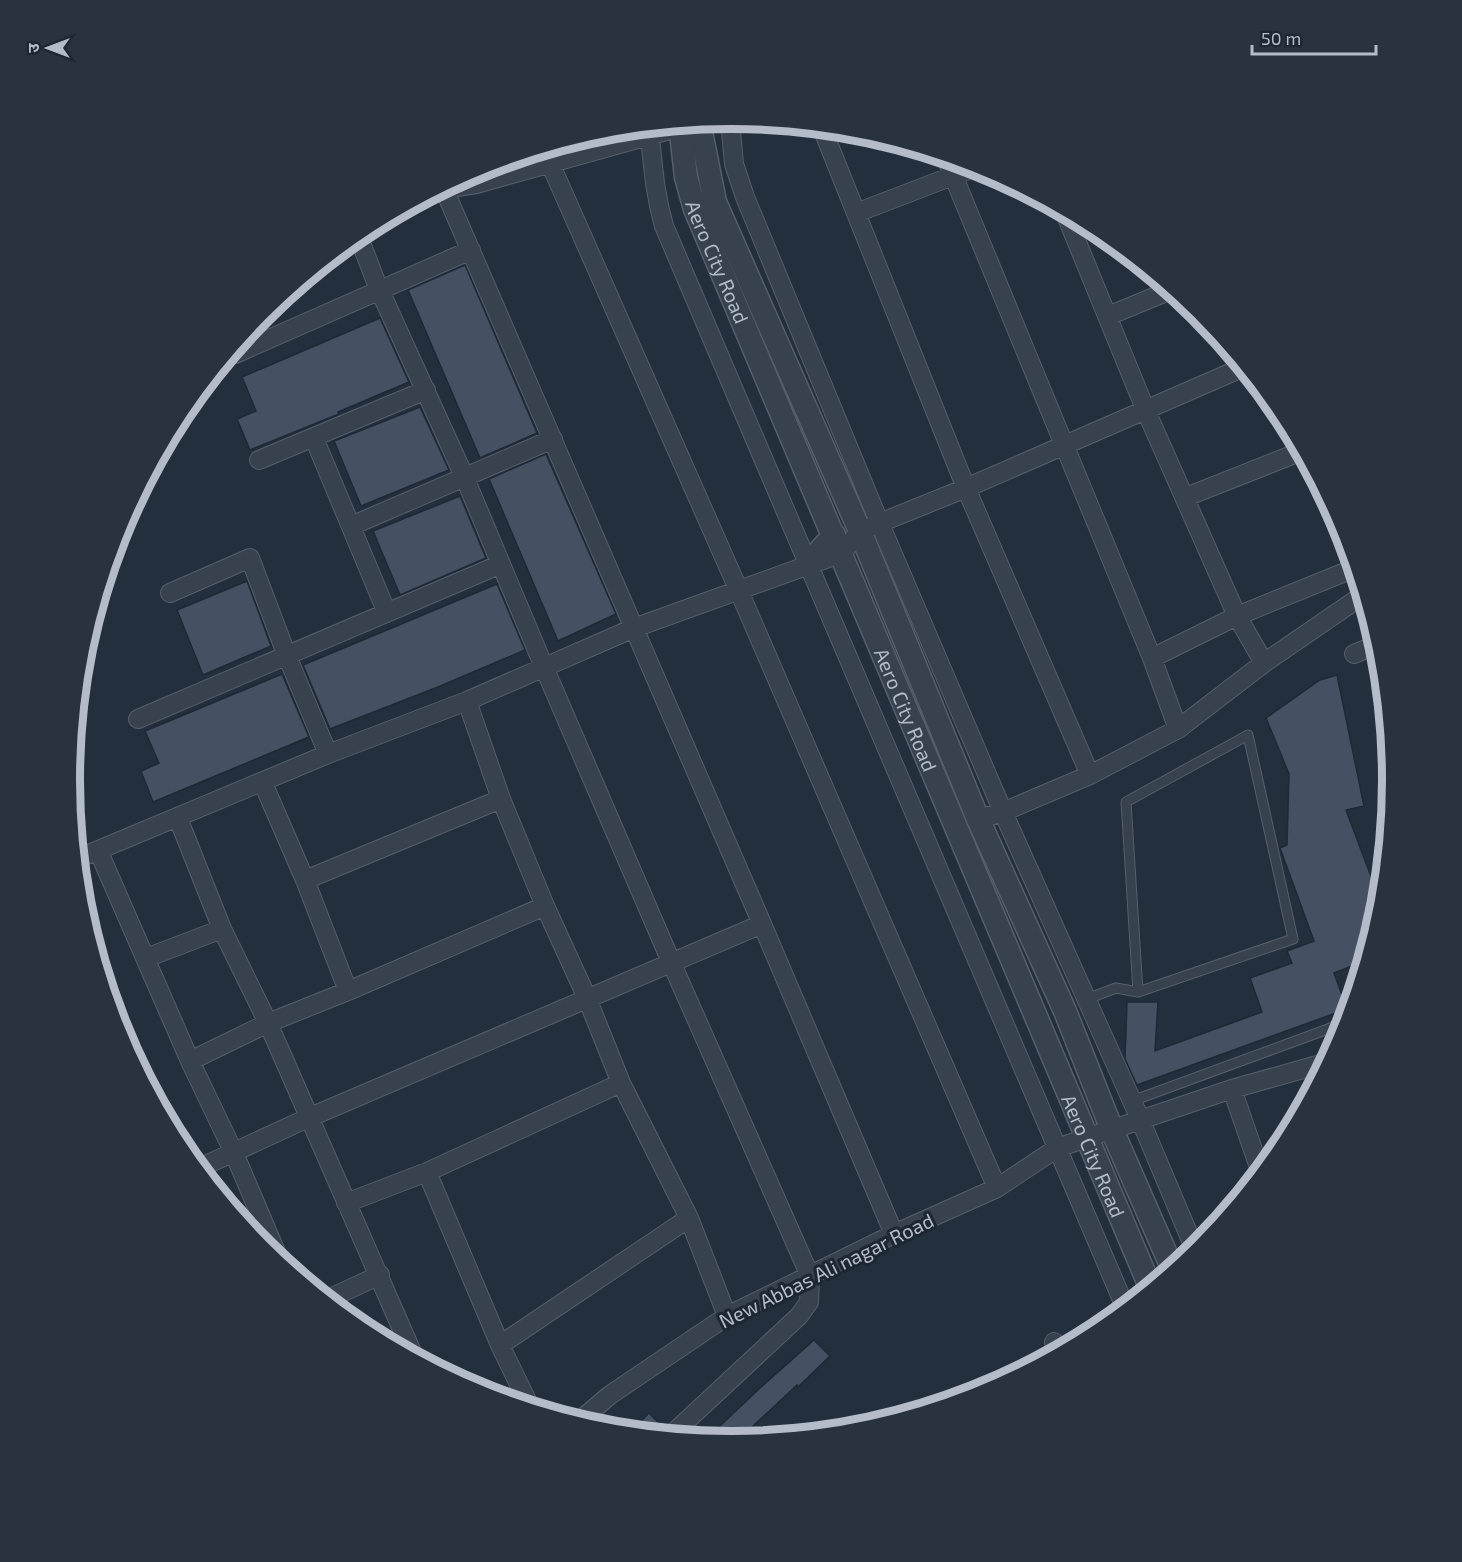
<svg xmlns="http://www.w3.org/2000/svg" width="1462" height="1562" font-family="'Exo 2','Noto Sans Devanagari',sans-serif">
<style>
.building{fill:#455162;stroke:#1f2835;stroke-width:1.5}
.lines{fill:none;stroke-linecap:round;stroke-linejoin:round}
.service-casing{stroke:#565f6c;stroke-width:11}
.minor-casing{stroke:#565f6c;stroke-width:20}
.tertiary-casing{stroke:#565f6c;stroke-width:25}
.service{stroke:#38414e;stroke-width:9}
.minor{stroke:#38414e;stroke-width:18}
.tertiary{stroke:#38414e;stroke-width:22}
.labels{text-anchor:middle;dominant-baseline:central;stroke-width:6;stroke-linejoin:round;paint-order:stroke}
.street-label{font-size:20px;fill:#b4bcc9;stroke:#1d2633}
.rim{fill:none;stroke:#b4bcc9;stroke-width:8}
</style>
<rect width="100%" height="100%" fill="#242f3e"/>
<path class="building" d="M 465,265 L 537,433 L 480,458 L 408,290 Z
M 380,318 L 409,382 L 338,412 L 339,414 L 250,450 L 237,419 L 256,411 L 242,377 Z
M 420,407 L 449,470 L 361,506 L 334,441 Z
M 546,454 L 616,614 L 558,641 L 489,479 Z
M 460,496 L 486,558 L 400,595 L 373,531 Z
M 247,581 L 271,646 L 203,675 L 177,610 Z
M 497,584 L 525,650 L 438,687 L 330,729 L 303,665 Z
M 282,674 L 309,737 L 153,802 L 141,771 L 159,763 L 145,731 Z
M 1337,675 L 1364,806 L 1346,810 L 1381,903 L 1381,905 L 1365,911 L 1374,931 L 1365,961 L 1334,973 L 1347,1009 L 1137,1085 L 1125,1059 L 1127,1002 L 1158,1002 L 1155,1051 L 1262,1012 L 1250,978 L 1292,963 L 1287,951 L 1314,941 L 1280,848 L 1287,845 L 1289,774 L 1266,718 L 1320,680 Z
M 814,1340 L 830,1356 L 798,1387 L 797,1385 L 736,1442 L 705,1440 L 759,1389 Z
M 649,1413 L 663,1427 L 658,1436 L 629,1433 Z"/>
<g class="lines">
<defs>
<path id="service" d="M 1087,999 L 1116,988 L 1138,992 L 1293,939 L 1248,735 L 1126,802 L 1138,992
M 1132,1101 L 1328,1029 L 1347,1020"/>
<path id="minor" d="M 730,119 L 734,164 L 745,197 L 880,524 L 1003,812 L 1140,1119 L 1196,1252
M 649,127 C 653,163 654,191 664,226 L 1126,1309
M 822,128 L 966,488 L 1090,775
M 946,158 L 1152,658 L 1178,729
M 550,163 L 739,591 L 997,1188
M 444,189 L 762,924 L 894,1234
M 429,195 L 444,189 L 476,184 L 680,127 L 686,123
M 856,213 L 976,167
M 1065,213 L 1146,411 L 1237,616 L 1264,663
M 358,235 L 376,282 L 464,476 L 544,667 L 672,964 L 810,1276 L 809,1302 L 799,1316 L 669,1437
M 1108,316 L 1171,290
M 235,354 L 471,250
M 314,438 L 387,613
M 259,460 L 426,390
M 1186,497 L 1302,451
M 351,526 L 553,439
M 170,593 L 250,558 L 287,656 L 328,754
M 1354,654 L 1378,644
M 1152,658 L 1237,616 L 1355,568
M 467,701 L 501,799 L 545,906 L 587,998 L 621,1083 L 689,1218 L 727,1316
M 138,719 L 501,564
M 263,783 L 305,880 L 348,991
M 178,818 L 222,929 L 268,1023 L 415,1359
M 978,819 L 1003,812 L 1090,775 L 1178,729 L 1264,663 L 1363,595
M 98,850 L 190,1061 L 234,1153 L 281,1264
M 77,859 L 328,754 L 467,701 L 634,628 L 842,553 L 860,531 L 966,488 L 1244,367
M 305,880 L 501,799
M 146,958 L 222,929
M 190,1061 L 268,1023 L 348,991 L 545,906
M 1232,1089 L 1261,1173
M 197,1169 L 308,1118 L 762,924
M 427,1172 L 500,1345 L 531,1409
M 346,1203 L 427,1172 L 621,1083
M 326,1300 L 380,1275
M 1054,1342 L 1059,1353
M 500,1345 L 689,1218
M 577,1423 L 610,1395 L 727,1316 L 894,1234 L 997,1188 L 1057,1148 L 1232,1089 L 1328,1062"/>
<g id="tertiary">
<path d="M 699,122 L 715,202 L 860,531 L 978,819 L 1065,1011 L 1112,1130 L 1173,1270"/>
<path id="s1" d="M 680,124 L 686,177 L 695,209 C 849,568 996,930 1151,1289"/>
<path d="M 807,565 L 834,535"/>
</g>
</defs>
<use href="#service" class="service-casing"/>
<use href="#minor" class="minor-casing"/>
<use href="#tertiary" class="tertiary-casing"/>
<use href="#service" class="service"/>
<use href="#minor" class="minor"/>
<use href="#tertiary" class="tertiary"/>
</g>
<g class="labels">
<g class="street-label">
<text stroke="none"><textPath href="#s1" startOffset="144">Aero City Road</textPath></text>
<text stroke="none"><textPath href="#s1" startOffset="630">Aero City Road</textPath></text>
<text stroke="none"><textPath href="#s1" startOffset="1114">Aero City Road</textPath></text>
<text transform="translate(826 1270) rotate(-26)">New Abbas Ali nagar Road</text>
</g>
</g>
<path d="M0 0H1462V1562H0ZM80 780a651 651 0 1 1 1302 0a651 651 0 1 1-1302 0Z" fill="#29323f" fill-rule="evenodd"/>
<path class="rim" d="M80 780a651 651 0 1 1 1302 0a651 651 0 1 1-1302 0Z"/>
<g transform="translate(48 48) rotate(270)" stroke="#1d2633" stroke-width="4.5" paint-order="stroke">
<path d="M0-4.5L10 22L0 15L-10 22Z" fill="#b4bcc9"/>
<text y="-9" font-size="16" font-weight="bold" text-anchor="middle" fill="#b4bcc9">उ</text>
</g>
<path d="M1252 45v9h124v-9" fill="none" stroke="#b4bcc9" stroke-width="3"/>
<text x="1261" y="45" font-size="18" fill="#b4bcc9" stroke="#1d2633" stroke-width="4.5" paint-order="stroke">50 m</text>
</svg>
